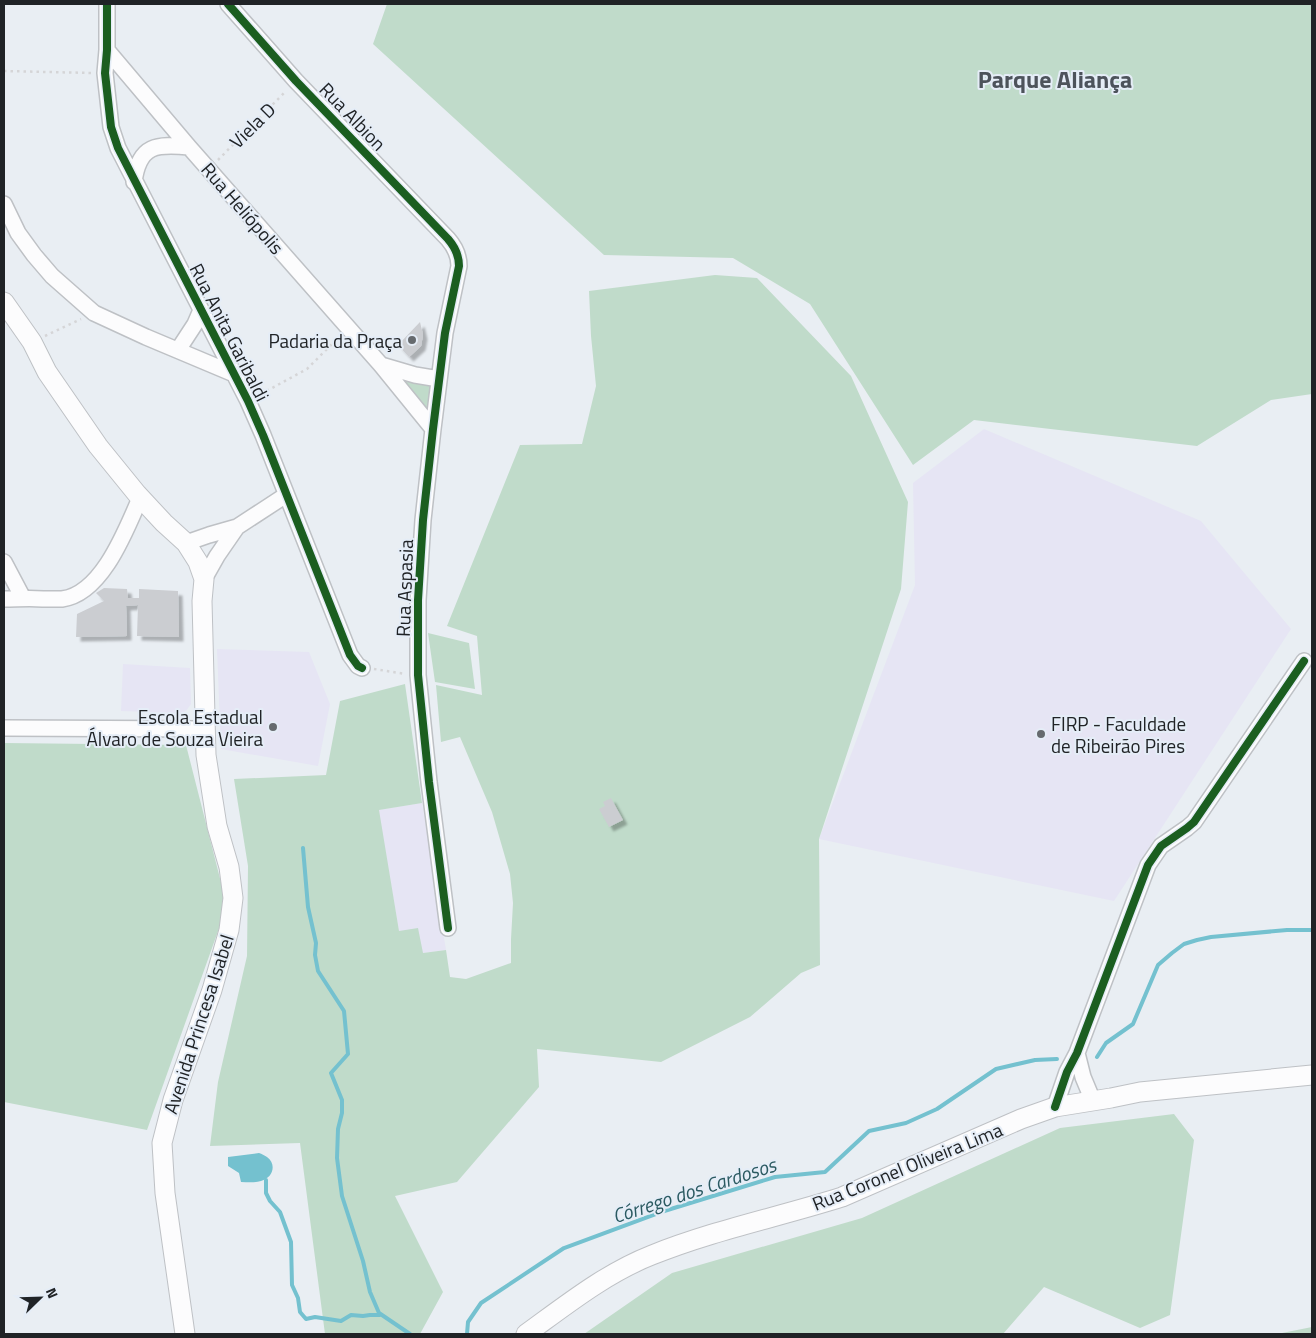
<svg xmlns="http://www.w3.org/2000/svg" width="1316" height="1338" font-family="'Titillium Web',sans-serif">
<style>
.education{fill:#e6e5f4}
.green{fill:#c0dbca}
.water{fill:#74c1cf}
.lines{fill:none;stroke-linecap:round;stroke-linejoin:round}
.stream{stroke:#74c1cf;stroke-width:4}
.building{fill:#cbcdd1;filter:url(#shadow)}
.minor-casing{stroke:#bec1c5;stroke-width:18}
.major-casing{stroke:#bec1c5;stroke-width:21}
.path{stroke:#d5d5d7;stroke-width:2.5;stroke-dasharray:2.5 4;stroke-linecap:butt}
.minor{stroke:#fcfcfd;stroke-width:15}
.major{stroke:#fcfcfd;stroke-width:19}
.cycleway-casing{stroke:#e5edf7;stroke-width:11}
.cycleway{stroke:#1b5e20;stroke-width:8}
.poi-dot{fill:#666a6e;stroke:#e5edf7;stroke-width:2}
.labels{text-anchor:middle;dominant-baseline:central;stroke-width:4;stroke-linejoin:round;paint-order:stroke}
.street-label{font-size:19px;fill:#202326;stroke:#e5edf7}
.poi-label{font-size:19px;fill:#202326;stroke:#e5edf7;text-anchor:end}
.water-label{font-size:20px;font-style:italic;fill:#2b5a61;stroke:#e5edf7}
.district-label{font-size:24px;font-weight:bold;fill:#4d535b;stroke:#e5edf7}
</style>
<defs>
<filter id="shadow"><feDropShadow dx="4.5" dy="4.5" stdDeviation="1" flood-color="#0004"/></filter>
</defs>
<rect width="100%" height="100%" fill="#e9eef3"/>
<path class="education" d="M 984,429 L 1201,521 L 1291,629 L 1114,901 L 819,839 L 915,585 L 913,483 Z
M 217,649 L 309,652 L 330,704 L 318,766 L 221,749 Z
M 123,664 L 190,668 L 191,704 L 186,711 L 180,713 L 121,711 Z
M 422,803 L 446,950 L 423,953 L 399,931 L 378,810 Z"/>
<path class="green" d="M 387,4 L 1312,4 L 1312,394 L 1271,400 L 1197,446 L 974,420 L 913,465 L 810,304 L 733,258 L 604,255 L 373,44 Z
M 715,275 L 757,278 L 851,376 L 908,502 L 901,589 L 819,839 L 820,965 L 801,973 L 750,1017 L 661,1062 L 537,1049 L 539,1087 L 457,1182 L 395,1196 L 443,1292 L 420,1334 L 325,1334 L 300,1143 L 210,1146 L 218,1082 L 247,956 L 248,866 L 234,779 L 326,775 L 340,701 L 405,684 L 422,803 L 379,810 L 399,931 L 418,928 L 423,953 L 446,950 L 450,977 L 466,979 L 511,963 L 511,939 L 513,903 L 510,874 L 492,812 L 460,737 L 441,742 L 436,685 L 482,695 L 477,636 L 447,626 L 520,445 L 582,444 L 596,386 L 591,336 L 589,291 Z
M 391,371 L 435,382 L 432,414 L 410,398 Z
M 428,633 L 469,643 L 475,689 L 435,682 Z
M 4,743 L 186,745 L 227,906 L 147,1130 L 4,1102 Z
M 1174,1114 L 1194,1140 L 1170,1315 L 1140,1328 L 1044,1287 L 1003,1334 L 584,1334 L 672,1273 L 862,1218 L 1060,1128 Z
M 1312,1327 L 1312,1334 L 1282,1334 L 1282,1333 Z"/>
<path class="water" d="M 259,1153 C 262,1154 264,1155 267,1157 C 277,1164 273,1178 261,1181 C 255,1183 247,1182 241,1182 L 239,1173 L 228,1166 L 228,1157 Z"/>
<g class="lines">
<path class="stream" d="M 303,848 L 308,907 L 316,943 L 315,955 L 318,971 L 344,1011 L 348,1054 L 331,1073 L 342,1100 L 342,1113 L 338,1129 L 337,1158 L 342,1196 L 363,1261 L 370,1292 L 379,1313 L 410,1334
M 1097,1057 L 1106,1043 L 1133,1024 L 1158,965 L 1172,953 L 1184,944 L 1197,940 L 1211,937 L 1287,930 L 1312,930
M 266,1180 L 266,1193 L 270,1201 L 280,1212 L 291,1242 L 292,1285 L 298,1298 L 300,1312 L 306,1319 L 315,1317 L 341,1321 L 351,1315 L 363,1316 L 370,1315 L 380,1315
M 467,1334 L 468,1322 L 481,1303 L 564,1248 L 661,1212 L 775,1177 L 825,1172 L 869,1131 L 906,1123 L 937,1109 L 996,1069 L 1035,1060 L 1057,1059"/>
</g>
<path class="building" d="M 420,322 L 423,335 L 421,346 L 409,357 L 398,345 Z
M 104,588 L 127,589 L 128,598 L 139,598 L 139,589 L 178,591 L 179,637 L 137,636 L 138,605 L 126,606 L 127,636 L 76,637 L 77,614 L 104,601 L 96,593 Z
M 611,798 L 623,820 L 609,827 L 599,809 L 605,806 L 603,802 Z"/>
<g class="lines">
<defs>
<path id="minor" d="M 107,4 L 107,50 L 105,73 L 111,127 L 118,148 L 248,401 L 263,435 L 350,655 L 358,666 L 362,668
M 228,4 L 296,81 L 448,239 C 455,247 459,255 459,266 L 445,333 L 433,429 L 423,520 L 418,600 L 418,675 L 429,782 L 448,928
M 107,50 L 189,147 L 381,365 L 433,429
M 134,182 C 139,144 157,144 189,147
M 4,204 L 18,233 L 34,255 L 52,276 L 94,313 L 146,337 L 234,374
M 178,350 L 195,324 L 201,310
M 381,365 L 415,375 L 439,379
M 186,543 L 209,535 L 237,527 L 286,495
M 4,562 L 23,598
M 204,579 L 217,556 L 237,527
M 4,599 C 17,599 30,598 43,599 C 49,599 56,599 62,599 C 102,594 126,530 140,498
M 4,728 L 205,729
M 1077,1053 L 1083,1077 L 1093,1101
M 1055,1107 L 1067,1072 L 1077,1053 L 1148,865 L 1161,846 L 1187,828 L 1194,822 L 1304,661"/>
<path id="major" d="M 4,302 L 32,342 L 47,372 L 98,446 L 137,494 L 164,523 L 186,543 L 198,562 L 204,579 L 202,601 L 206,755 L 217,826 L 229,867 L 233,898 L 229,930 L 212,990 L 173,1100 L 162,1143 L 165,1193 L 185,1334
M 526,1334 C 566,1305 606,1273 652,1255 C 714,1230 779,1217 842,1197 L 1021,1119 L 1055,1107 L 1111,1098 L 1140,1092 L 1312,1075"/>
</defs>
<use href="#minor" class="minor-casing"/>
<use href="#major" class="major-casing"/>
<path class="path" d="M 4,71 L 92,73
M 218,160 L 286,91
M 45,336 L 81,319
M 261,394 L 307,369 L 338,338
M 374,669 L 406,674"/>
<use href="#minor" class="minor"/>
<use href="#major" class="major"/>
<defs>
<path id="cycleway" d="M 107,4 L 107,50 L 105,73 L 111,127 L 118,148 L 248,401 L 263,435 L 350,655 L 358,666 L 362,668
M 228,4 L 296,81 L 448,239 C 455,247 459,255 459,266 L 445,333 L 433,429 L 423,520 L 418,600 L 418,675 L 429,782 L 448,928
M 1055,1107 L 1067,1072 L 1077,1053 L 1148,865 L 1161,846 L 1187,828 L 1194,822 L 1304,661"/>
</defs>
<use href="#cycleway" class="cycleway-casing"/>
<use href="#cycleway" class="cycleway"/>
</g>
<g class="poi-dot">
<circle cx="412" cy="340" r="5"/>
<circle cx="273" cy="727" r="5"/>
<circle cx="1041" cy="734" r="5"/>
</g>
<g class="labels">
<g class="street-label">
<text transform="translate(353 116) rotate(46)">Rua Albion</text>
<text transform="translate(252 125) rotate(-45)">Viela D</text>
<text transform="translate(243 208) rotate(49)">Rua Heliópolis</text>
<text transform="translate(230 332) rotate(63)">Rua Anita Garibaldi</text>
<text transform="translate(404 588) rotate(-88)">Rua Aspasia</text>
<text transform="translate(198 1024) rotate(-72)">Avenida Princesa Isabel</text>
<text transform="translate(907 1166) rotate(-22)">Rua Coronel Oliveira Lima</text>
</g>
<g class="poi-label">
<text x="402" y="340">Padaria da Praça</text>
<text x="263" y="716">Escola Estadual<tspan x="263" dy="22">Álvaro de Souza Vieira</tspan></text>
<text x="1051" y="723" text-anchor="start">FIRP - Faculdade<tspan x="1051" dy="22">de Ribeirão Pires</tspan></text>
</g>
<g class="water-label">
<text transform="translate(694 1190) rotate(-18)">Córrego dos Cardosos</text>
</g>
<g class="district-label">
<text x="1055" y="79">Parque Aliança</text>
</g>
</g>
<rect width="1316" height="1338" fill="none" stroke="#202326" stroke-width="10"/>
<g transform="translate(40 1298) rotate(67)" stroke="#e5edf7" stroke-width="4" paint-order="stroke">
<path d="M0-4L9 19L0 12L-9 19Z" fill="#202326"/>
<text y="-8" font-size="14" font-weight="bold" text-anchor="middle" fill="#202326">N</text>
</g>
</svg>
